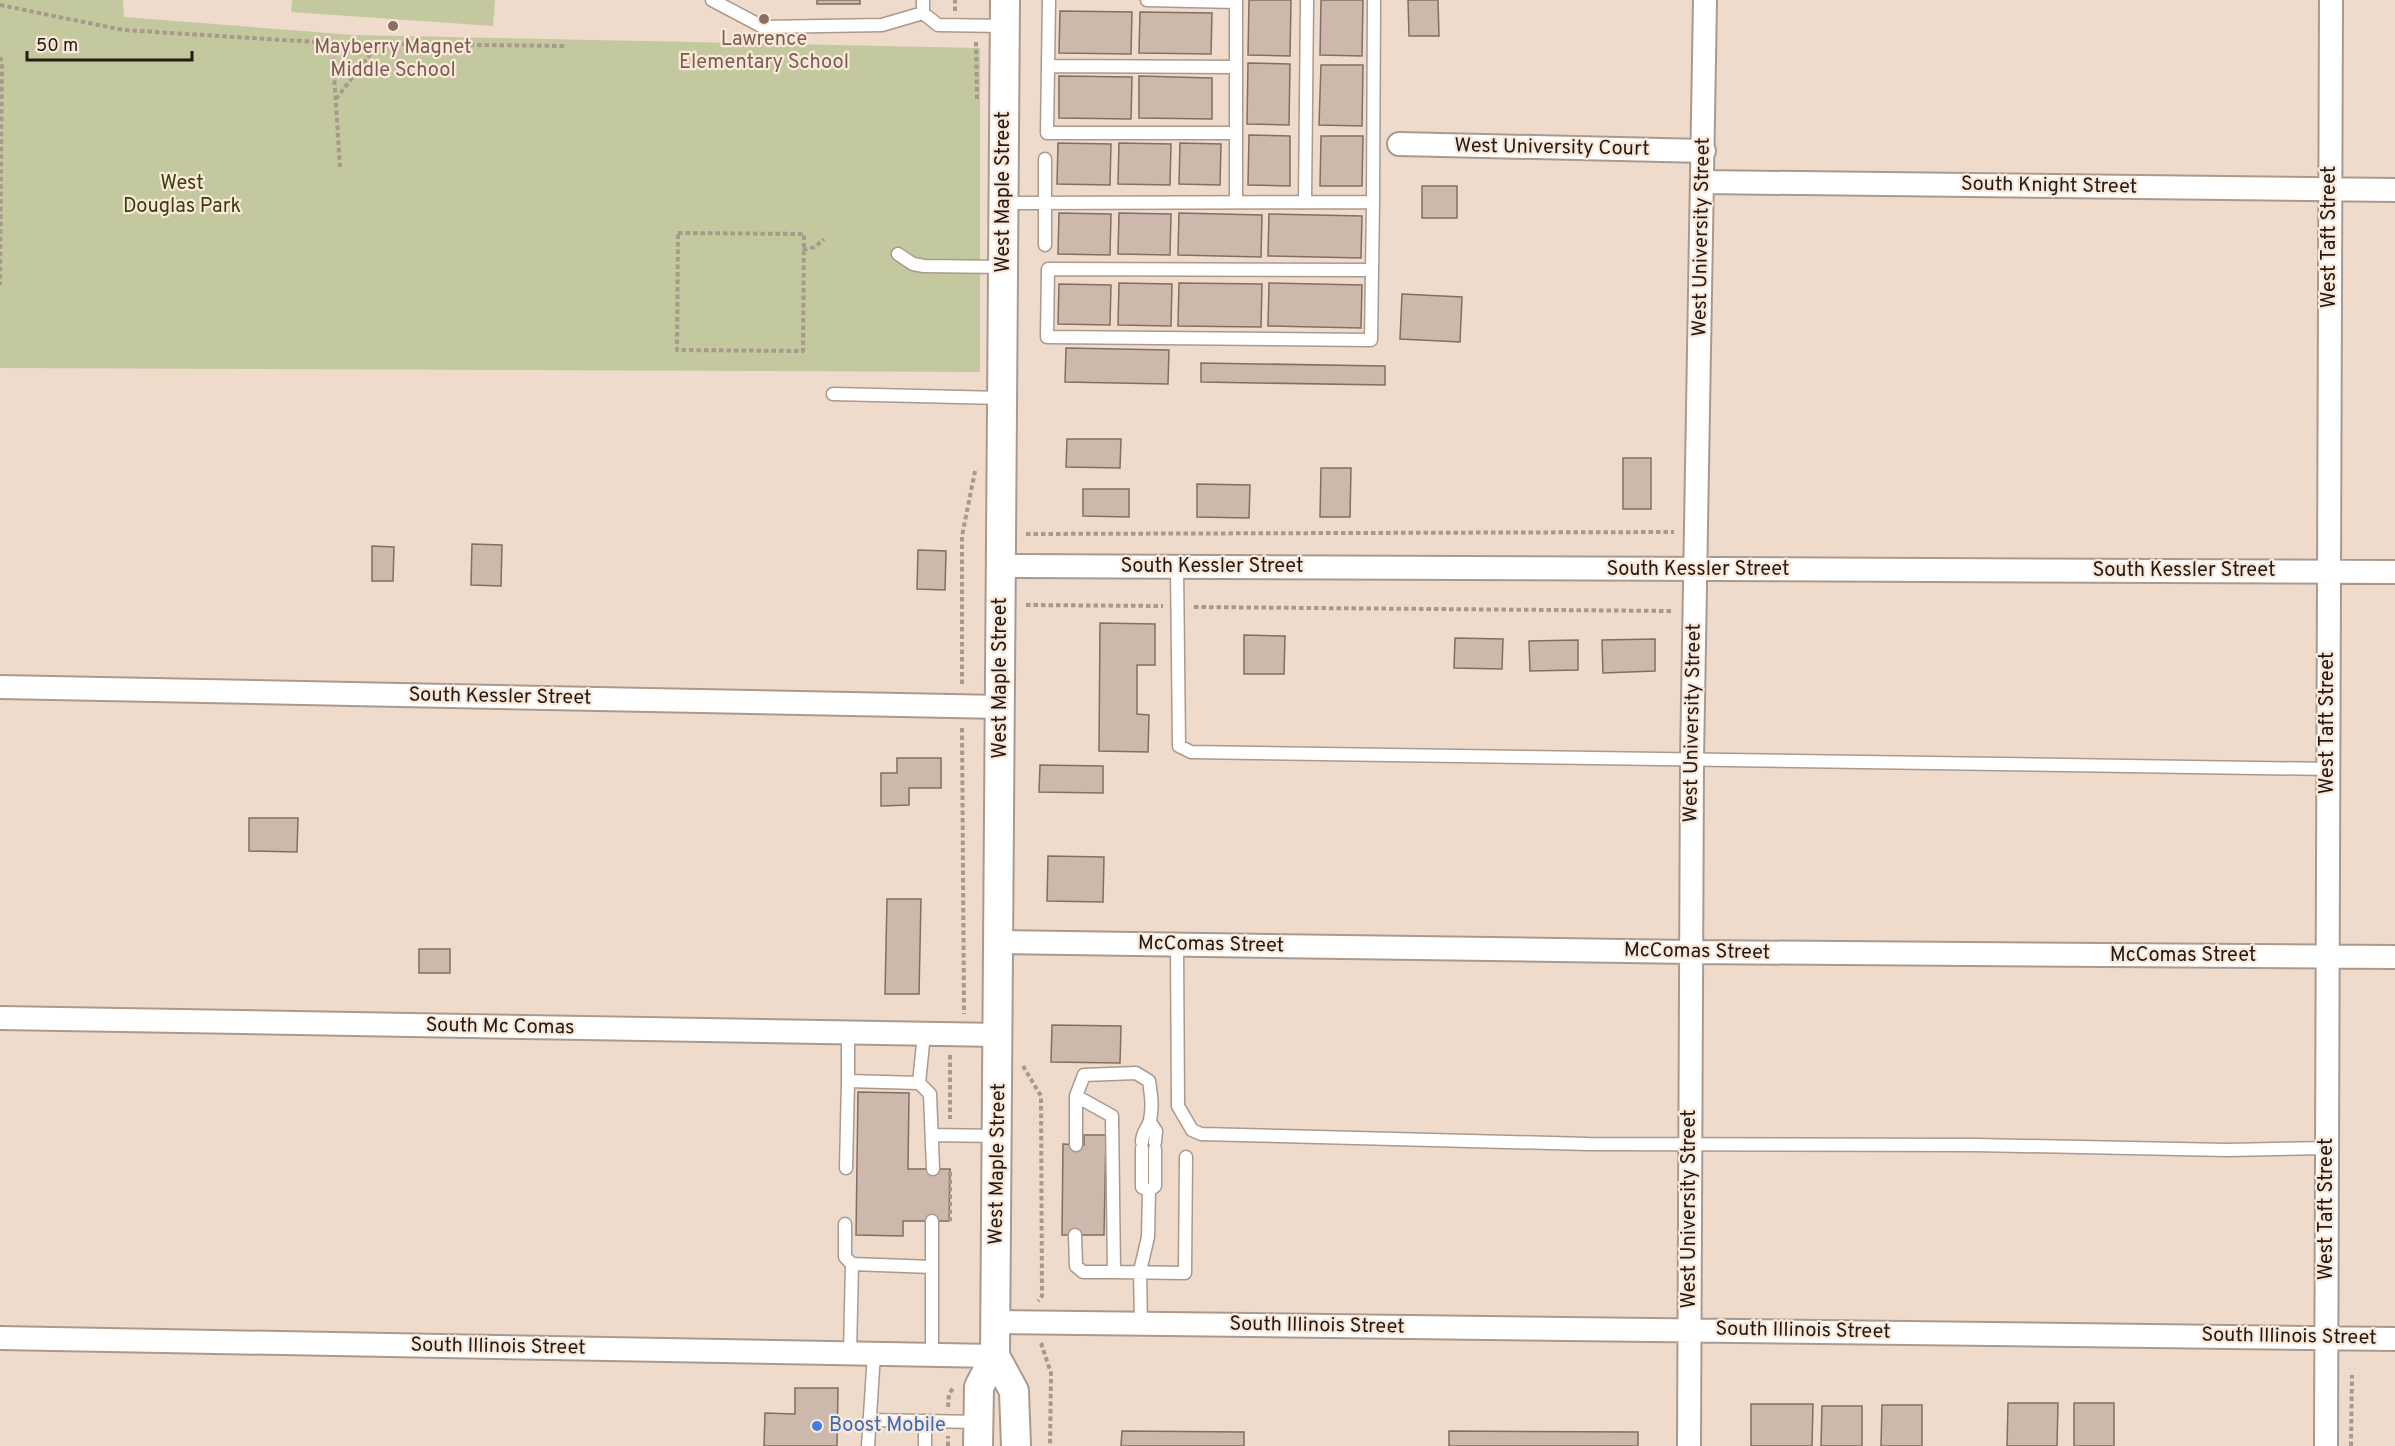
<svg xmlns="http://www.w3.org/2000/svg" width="2395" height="1446" font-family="Overpass,sans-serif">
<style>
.green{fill:#c4c89e}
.building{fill:#ccb9ab;stroke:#806f62;stroke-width:1.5}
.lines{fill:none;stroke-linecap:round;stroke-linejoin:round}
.service-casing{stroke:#ab998c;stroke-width:15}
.minor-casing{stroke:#ab998c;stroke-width:26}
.tertiary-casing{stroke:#ab998c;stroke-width:32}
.path{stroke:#a8998d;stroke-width:4;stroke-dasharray:4.5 3;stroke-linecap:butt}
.service{stroke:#fff;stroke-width:12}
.minor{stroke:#fff;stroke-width:22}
.tertiary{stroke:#fff;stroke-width:28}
.education-dot{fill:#8d6e63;stroke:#fbe8d9;stroke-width:2}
.shop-dot{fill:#3f7fe0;stroke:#fbe8d9;stroke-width:2}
.labels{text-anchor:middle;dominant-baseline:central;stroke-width:4.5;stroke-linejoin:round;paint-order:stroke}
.education-label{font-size:20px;fill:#785e54;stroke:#fbe8d9}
.street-label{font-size:20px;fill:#211a15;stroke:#fbe8d9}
.park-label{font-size:20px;fill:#3a3d0c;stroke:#fbe8d9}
.shop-label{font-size:20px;fill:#366cbe;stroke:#fbe8d9;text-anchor:start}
</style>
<rect width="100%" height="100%" fill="#eedbcc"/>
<path class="green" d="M 0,0 L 123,0 L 124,17 L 354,35 L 980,48 L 980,372 L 0,368 Z
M 292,0 L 495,0 L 493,26 L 291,12 Z"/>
<path class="building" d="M 817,0 L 860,0 L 860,4 L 817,4 Z
M 1249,0 L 1291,0 L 1290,56 L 1248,55 Z
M 1321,0 L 1363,0 L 1362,56 L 1320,55 Z
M 1408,0 L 1438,0 L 1439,36 L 1409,36 Z
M 1060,11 L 1132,12 L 1131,54 L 1059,53 Z
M 1140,12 L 1212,13 L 1211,54 L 1139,53 Z
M 1248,63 L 1290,64 L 1289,125 L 1247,124 Z
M 1321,65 L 1363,65 L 1362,126 L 1319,125 Z
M 1059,76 L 1132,77 L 1131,119 L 1059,118 Z
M 1139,76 L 1212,78 L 1212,119 L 1139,118 Z
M 1249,135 L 1290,136 L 1290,186 L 1248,185 Z
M 1321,136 L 1363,136 L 1362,186 L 1320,186 Z
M 1058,143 L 1111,144 L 1110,185 L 1057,184 Z
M 1119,143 L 1171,144 L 1170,185 L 1118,184 Z
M 1180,143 L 1221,144 L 1220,185 L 1179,184 Z
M 1422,186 L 1457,186 L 1457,218 L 1422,218 Z
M 1059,213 L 1111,214 L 1110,255 L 1058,254 Z
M 1119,213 L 1171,214 L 1170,255 L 1118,254 Z
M 1179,213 L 1262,215 L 1261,257 L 1178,255 Z
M 1269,214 L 1362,216 L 1361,258 L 1268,256 Z
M 1119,283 L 1172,284 L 1171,326 L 1118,325 Z
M 1179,283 L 1262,284 L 1261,327 L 1178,326 Z
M 1269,283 L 1362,285 L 1361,328 L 1268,326 Z
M 1059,284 L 1111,285 L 1110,325 L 1058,324 Z
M 1402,294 L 1462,297 L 1460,342 L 1400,339 Z
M 1066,348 L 1169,350 L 1168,384 L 1065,382 Z
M 1201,363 L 1385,366 L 1385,385 L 1201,382 Z
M 1067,439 L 1121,439 L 1120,468 L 1066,467 Z
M 1623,458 L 1651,458 L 1651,509 L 1623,509 Z
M 1321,468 L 1351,468 L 1350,517 L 1320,517 Z
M 1197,484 L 1250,485 L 1249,518 L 1197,517 Z
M 1083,489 L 1129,489 L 1129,517 L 1083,516 Z
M 472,544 L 502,545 L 501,586 L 471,585 Z
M 372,546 L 394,547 L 393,581 L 372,581 Z
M 918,550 L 946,551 L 945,590 L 917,589 Z
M 1100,623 L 1155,624 L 1155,665 L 1137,665 L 1137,714 L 1149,715 L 1148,752 L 1099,751 Z
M 1244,635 L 1285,636 L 1284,674 L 1244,674 Z
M 1455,638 L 1503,639 L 1502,669 L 1454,668 Z
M 1655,639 L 1655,671 L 1603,673 L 1602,640 Z
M 1578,640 L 1578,670 L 1530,671 L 1529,641 Z
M 897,758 L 941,758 L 941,788 L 909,788 L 909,805 L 881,806 L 881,773 L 897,773 Z
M 1040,765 L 1103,766 L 1103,793 L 1039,792 Z
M 249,818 L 298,818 L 297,852 L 249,851 Z
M 1048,856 L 1104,857 L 1103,902 L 1047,901 Z
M 887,899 L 921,899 L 919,994 L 885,994 Z
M 419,949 L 450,949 L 450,973 L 419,973 Z
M 1052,1025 L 1121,1026 L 1120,1063 L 1051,1062 Z
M 858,1092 L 909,1093 L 908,1169 L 950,1169 L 949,1221 L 903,1221 L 903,1236 L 856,1235 Z
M 1084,1135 L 1106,1135 L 1104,1235 L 1062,1235 L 1063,1144 L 1084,1145 Z
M 795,1388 L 838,1388 L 837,1446 L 764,1446 L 765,1413 L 795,1414 Z
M 2008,1403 L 2058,1403 L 2057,1446 L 2007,1446 Z
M 2074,1403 L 2114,1403 L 2114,1446 L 2074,1446 Z
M 1751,1404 L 1813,1404 L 1812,1446 L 1751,1446 Z
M 1882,1405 L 1922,1405 L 1922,1446 L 1881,1446 Z
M 1822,1406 L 1862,1406 L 1862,1446 L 1821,1446 Z
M 1122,1431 L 1244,1432 L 1244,1446 L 1121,1446 Z
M 1449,1431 L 1638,1432 L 1638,1446 L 1449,1446 Z"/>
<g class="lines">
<defs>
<path id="service" d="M 712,0 L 763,27 L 882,25 L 923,13
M 923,0 L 923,13 L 938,25 L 1005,26
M 1049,0 L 1047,133 L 1236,133
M 1147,0 L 1236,2
M 1049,66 L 1236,67
M 1236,202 L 1236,0
M 1305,202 L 1307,0
M 1004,203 L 1373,202 L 1374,0
M 1045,245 L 1045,159
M 898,254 L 913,264 L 924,266 L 1004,267
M 1372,270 L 1048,269 L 1047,337 L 1371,340 L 1373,202
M 833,394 L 1002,398
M 1177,567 L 1179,746 L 1191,752 L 2328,769
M 1177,944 L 1178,1106 L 1192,1130 L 1201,1134 L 1588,1144 L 1976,1145 L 2227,1150 L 2327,1148
M 848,1081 L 848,1032
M 919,1083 L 924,1034
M 1076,1096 L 1112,1116 L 1114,1272 L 1185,1273 L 1186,1157
M 1150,1122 L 1156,1131 L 1155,1142
M 933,1135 L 998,1136
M 1076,1145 L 1076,1096 L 1084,1075 L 1136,1073 L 1149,1081 C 1151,1094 1153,1107 1150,1120 C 1148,1129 1142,1131 1142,1142
M 846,1168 L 848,1081 L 919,1083 L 930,1094 L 933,1169
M 1149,1191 L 1155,1186 L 1155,1149
M 845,1224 L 845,1257 L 852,1264
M 1075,1235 L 1076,1266 L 1083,1272 L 1114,1272
M 1141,1324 L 1140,1271 L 1148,1237 L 1149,1191 L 1142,1187 L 1142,1148
M 850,1353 L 852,1264 L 932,1267
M 932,1355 L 932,1221
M 869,1420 L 978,1422
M 925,1421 L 925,1446
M 868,1446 L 874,1354"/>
<path id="minor" d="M 1399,144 L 1704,151
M 1704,182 L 2395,190
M 1002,566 L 2395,572
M 0,687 L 1001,707
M 999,942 L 1691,952 L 2395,957
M 0,1018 L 999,1035
M 996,1322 L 2395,1339
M 0,1338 L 995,1356
M 1689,1446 L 1692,760 L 1705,0
M 2326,1446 L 2331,0"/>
<path id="tertiary" d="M 995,1356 L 1014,1391 L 1016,1446
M 978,1446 L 979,1387 L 995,1356 L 1005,0"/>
</defs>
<use href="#service" class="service-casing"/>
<use href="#minor" class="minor-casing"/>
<use href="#tertiary" class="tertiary-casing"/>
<path class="path" d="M 0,5 L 123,30 L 332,43 L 564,46
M 955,11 L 955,0
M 976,42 L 977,101
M 332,43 L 340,167
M 0,57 L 2,63 L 0,285
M 336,99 L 377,45
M 678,233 L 804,234 L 803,351 L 677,350 Z
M 803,250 L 815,247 L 824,239
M 1026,534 L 1674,532
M 1026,605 L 1163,606
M 1194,607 L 1673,611
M 962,684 L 962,536 L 975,471
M 962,728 L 964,1014
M 950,1055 L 950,1119
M 1023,1066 L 1041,1096 L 1042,1296 L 1038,1301
M 950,1172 L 950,1221
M 1041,1343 L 1051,1373 L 1050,1446
M 948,1407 L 949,1394 L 954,1387
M 948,1446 L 948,1436
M 2351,1446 L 2352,1375"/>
<use href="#service" class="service"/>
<use href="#minor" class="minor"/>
<use href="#tertiary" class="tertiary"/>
</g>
<g class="education-dot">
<circle cx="764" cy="19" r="6"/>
<circle cx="393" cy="26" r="6"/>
</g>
<circle class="shop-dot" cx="817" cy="1426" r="6"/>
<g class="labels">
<g class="education-label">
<text x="764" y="40">Lawrence<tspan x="764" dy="23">Elementary School</tspan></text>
<text x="393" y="48">Mayberry Magnet<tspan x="393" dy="23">Middle School</tspan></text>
</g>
<g class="street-label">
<text transform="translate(1552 148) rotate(1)">West University Court</text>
<text transform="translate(2049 186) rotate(1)">South Knight Street</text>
<text transform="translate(1004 192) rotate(-90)">West Maple Street</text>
<text transform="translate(1702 237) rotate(-89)">West University Street</text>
<text transform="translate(2330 237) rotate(-90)">West Taft Street</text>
<text x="1212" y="567">South Kessler Street</text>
<text x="1698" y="570">South Kessler Street</text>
<text x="2184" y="571">South Kessler Street</text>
<text transform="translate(1001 678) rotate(-90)">West Maple Street</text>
<text transform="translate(500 697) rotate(1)">South Kessler Street</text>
<text transform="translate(1693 723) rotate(-89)">West University Street</text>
<text transform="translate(2328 723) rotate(-90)">West Taft Street</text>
<text transform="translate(1211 945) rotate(1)">McComas Street</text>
<text transform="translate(1697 952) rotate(1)">McComas Street</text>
<text x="2183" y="956">McComas Street</text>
<text transform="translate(500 1027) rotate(1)">South Mc Comas</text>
<text transform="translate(998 1164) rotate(-89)">West Maple Street</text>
<text transform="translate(1690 1209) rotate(-90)">West University Street</text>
<text transform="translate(2327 1209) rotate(-90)">West Taft Street</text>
<text transform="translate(1317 1326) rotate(1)">South Illinois Street</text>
<text transform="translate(1803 1331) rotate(1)">South Illinois Street</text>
<text transform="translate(2289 1337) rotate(1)">South Illinois Street</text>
<text transform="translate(498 1347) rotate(1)">South Illinois Street</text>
</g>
<g class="park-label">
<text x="182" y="184">West<tspan x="182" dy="23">Douglas Park</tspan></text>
</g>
<g class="shop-label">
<text x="829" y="1426">Boost Mobile</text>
</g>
</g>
<path d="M27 51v9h165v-9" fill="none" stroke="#211a15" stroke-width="3"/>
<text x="36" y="51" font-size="18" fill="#211a15" stroke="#fbe8d9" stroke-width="4.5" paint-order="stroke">50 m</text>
</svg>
